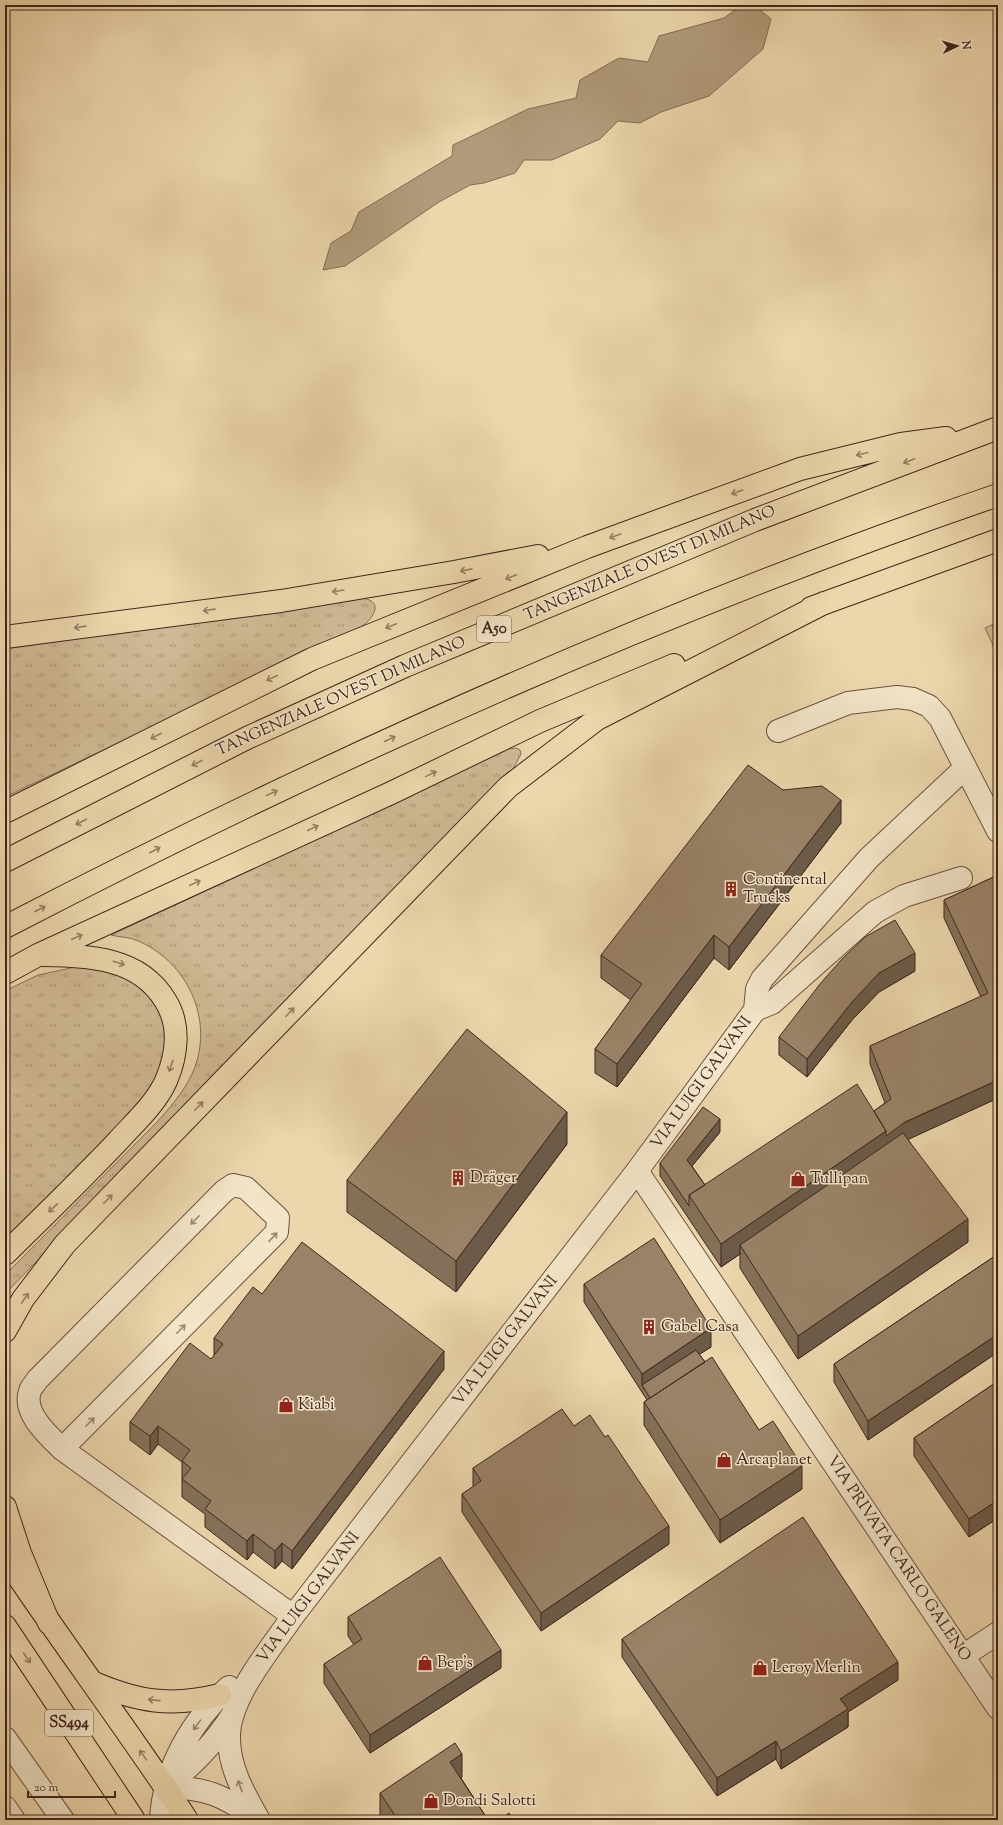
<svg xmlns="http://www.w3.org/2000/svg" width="1003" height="1825" font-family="'Sorts Mill Goudy',serif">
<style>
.grass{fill:url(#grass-tufts);stroke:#877058}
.park{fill:url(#park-crowns);stroke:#877058}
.water{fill:#b19b7b;stroke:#836c55}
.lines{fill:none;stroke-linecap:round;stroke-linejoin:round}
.minor-casing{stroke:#6a5241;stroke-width:24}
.major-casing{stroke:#3f261d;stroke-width:24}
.highway-casing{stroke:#3f261d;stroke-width:24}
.minor{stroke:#f3e5c9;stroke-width:22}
.major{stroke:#ecd7ac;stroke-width:22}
.highway{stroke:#ecd7ac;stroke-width:22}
.wall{fill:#847059;stroke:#3f261d}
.shaded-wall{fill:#6b5b48;stroke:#3f261d}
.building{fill:#998267;stroke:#3f261d}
.oneway{stroke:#967e64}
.oneway2{stroke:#998673}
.labels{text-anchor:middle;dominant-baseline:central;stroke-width:3;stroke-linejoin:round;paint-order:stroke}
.shield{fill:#f3e5c9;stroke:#755f51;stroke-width:1}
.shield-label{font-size:15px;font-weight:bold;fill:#3f261d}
.street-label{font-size:16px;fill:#3f261d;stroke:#f3e5c9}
.poi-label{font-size:16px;fill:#3f261d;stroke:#f3e5c9;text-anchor:start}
</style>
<defs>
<pattern id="grass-tufts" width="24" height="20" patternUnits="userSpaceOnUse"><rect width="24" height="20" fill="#cfb994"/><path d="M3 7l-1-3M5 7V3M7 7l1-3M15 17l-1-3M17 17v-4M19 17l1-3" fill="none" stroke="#a99678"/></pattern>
<pattern id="park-crowns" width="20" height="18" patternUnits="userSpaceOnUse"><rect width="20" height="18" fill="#cfb994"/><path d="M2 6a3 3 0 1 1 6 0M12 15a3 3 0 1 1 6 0" fill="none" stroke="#a99678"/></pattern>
</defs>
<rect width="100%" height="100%" fill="#ecd7ac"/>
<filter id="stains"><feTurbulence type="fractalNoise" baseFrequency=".005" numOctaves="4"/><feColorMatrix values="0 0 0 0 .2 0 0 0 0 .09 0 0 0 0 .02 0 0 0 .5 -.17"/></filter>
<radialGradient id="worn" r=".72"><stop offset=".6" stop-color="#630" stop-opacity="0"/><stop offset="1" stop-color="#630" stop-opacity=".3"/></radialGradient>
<path class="grass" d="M 359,598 C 384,599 376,617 361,627 L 5,797 L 5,649 Z
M 516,748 L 520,750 L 521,754 L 513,769 L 5,1294 L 5,1275 L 158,1121 C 175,1102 192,1082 198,1057 C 210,1007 180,956 133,939 C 126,937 118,937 111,935 L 509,749 Z
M 80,966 L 133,977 L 159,1007 L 168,1042 L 152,1091 L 5,1241 L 5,991 L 38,975 Z"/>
<path class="park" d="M 998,622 L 998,656 L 985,628 Z"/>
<path class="water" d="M 742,5 L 754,5 L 771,19 L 763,49 L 709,96 L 661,112 L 640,123 L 618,121 L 600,139 L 552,160 L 524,160 L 515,173 L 484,183 L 470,185 L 439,202 L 345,266 L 323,270 L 331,243 L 351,231 L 359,212 L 452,156 L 453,145 L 528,109 L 576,98 L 580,80 L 619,58 L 648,62 L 659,36 L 724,18 Z"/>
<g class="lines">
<defs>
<path id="minor" d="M 778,731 L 848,703 L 897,697 L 913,699 L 929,706 L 940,718 L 998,831
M 755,1010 L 772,1003 L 875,912 L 904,896 L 961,878
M 637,1171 L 998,1708
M 62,1449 L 277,1232 L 278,1218 L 246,1188 L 233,1185 L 224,1191 L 37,1380 C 35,1384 31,1387 30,1391 C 22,1413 49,1436 62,1449 L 293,1616
M 963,1656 L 998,1633
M 5,1738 L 63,1820
M 166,1787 C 207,1788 222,1795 256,1818
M 166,1787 C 191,1766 213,1745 231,1717
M 5,1807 L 14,1820
M 161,1820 C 163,1770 192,1720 229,1687
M 259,1820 C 244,1794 228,1766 229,1735 C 230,1696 272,1647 293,1616 L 637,1171 L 755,1010 L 757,989 L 762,979 L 869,858 L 965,768"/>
<path id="major" d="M 5,1557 C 64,1646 129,1731 187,1820
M 5,1626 L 134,1820
M 92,1682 C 138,1702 171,1707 220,1695"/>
<path id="highway" d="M 811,608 L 998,540
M 5,637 L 281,601 L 454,572 L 538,556
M 5,812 L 312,659 L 587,547 L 800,469 L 901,444 L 946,438
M 5,861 L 247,738 L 405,666 L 755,520 L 998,428
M 5,927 C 325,761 656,612 998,495
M 5,973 L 38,955 L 391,793 L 540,721 L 674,665
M 5,1254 C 43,1217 80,1181 117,1142 C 134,1123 155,1105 166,1081 C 177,1055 181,1025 165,1000 C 139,957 89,956 44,955
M 5,1331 L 23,1299 L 65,1244 L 508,787 L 597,719 L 824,603
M 5,1507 L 20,1553 L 49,1623"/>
</defs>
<use href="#minor" class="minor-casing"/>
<use href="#major" class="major-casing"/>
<use href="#highway" class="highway-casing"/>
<use href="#minor" class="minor"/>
<use href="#major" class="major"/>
<use href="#highway" class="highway"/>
</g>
<path class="wall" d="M 783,790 L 841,823 L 729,970 L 714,958 L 617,1087 L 595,1073 L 595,1049 L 631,1000 L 601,978 L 601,955 Z
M 998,875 L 998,1098 L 908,1139 L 968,1242 L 798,1359 L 740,1268 L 740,1254 L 721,1267 L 689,1219 L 660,1176 L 660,1163 L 720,1132 L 692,1166 L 705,1185 L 874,1111 L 885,1103 L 870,1064 L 870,1046 L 981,997 L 944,918 L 944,900 Z
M 915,971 L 879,992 L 852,1020 L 807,1077 L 779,1055 L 779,1037 Z
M 567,1144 L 456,1292 L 347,1212 L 347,1180 Z
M 998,1254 L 998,1352 L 868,1440 L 834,1382 L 834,1364 Z
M 584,1284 L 711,1347 L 699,1354 L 705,1362 L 759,1430 L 802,1489 L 720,1543 L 644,1425 L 644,1402 L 647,1400 L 584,1302 Z
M 262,1294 L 444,1369 L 292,1569 L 282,1561 L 275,1569 L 253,1552 L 247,1560 L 205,1527 L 205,1514 L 182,1497 L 182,1462 L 158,1444 L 150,1455 L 130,1440 L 130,1422 L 211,1359 L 214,1356 L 214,1338 Z
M 998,1381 L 998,1518 L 969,1537 L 914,1456 L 914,1438 Z
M 574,1426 L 669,1544 L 541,1631 L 462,1512 L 462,1494 L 473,1487 L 473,1468 Z
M 348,1617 L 501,1668 L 370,1753 L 324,1683 L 324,1664 L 354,1645 L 348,1636 Z
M 622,1639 L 898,1680 L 848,1712 L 848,1727 L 781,1769 L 776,1759 L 717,1796 L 622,1657 Z
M 462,1777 L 461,1778 L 488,1820 L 383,1820 L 380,1816 L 380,1793 Z"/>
<path class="shaded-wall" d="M 841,800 L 841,823 L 729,970 L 729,947 Z
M 714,935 L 714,958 L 617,1087 L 617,1064 Z
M 915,953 L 915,971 L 879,992 L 852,1020 L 807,1077 L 807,1059 L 852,1002 L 879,973 Z
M 998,1080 L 998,1098 L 905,1141 L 740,1245 L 740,1254 L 721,1267 L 721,1244 L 886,1131 Z
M 567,1112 L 567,1144 L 456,1292 L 456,1261 Z
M 720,1119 L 720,1132 L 687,1172 L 687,1160 Z
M 968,1219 L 968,1242 L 798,1359 L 798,1336 Z
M 711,1328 L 711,1347 L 645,1390 L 642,1385 L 642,1374 Z
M 998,1334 L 998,1352 L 868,1440 L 868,1421 Z
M 444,1351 L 444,1369 L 292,1569 L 292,1551 Z
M 158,1426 L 158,1444 L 150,1455 L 150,1436 Z
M 802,1466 L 802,1489 L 720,1543 L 720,1520 Z
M 998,1500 L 998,1518 L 969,1537 L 969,1519 Z
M 669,1526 L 669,1544 L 541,1631 L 541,1613 Z
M 253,1534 L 253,1552 L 247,1560 L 247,1541 Z
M 282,1543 L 282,1561 L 275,1569 L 275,1551 Z
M 501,1650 L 501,1668 L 370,1753 L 370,1735 Z
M 898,1662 L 898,1680 L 848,1712 L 848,1727 L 781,1769 L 781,1751 L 840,1699 Z
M 776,1741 L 776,1759 L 717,1796 L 717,1778 Z
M 462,1754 L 462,1777 L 450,1785 L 450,1762 Z"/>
<path class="building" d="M 748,765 L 783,790 L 822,786 L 841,800 L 729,947 L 714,935 L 617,1064 L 595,1049 L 642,984 L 601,955 Z
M 998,875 L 998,1080 L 905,1122 L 886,1136 L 886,1131 L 874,1111 L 891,1099 L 870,1046 L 988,993 L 944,900 Z
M 895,920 L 915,953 L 879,973 L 852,1002 L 807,1059 L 779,1037 L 820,984 L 842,959 L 865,937 Z
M 467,1029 L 567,1112 L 456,1261 L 347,1180 Z
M 857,1084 L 886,1131 L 721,1244 L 689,1195 Z
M 703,1107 L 720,1119 L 687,1160 L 705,1185 L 689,1195 L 689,1206 L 660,1163 Z
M 903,1133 L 968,1219 L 798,1336 L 740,1245 Z
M 654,1238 L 711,1328 L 642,1374 L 584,1284 Z
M 302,1242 L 444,1351 L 292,1551 L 282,1543 L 275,1551 L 253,1534 L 247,1541 L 205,1509 L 211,1501 L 182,1479 L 191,1468 L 182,1461 L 190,1450 L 158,1426 L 150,1436 L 130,1422 L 190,1343 L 211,1359 L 223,1344 L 214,1338 L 253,1287 L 262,1294 Z
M 998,1254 L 998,1334 L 868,1421 L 834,1364 Z
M 696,1350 L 705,1362 L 650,1398 L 642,1385 Z
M 712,1357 L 759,1430 L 773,1421 L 802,1466 L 720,1520 L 644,1402 Z
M 998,1381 L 998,1500 L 969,1519 L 914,1438 Z
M 562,1409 L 574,1426 L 590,1415 L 605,1437 L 608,1435 L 669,1526 L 541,1613 L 462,1494 L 481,1481 L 473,1468 Z
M 803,1517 L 898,1662 L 840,1699 L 848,1709 L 781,1751 L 776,1741 L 717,1778 L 622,1639 Z
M 440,1557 L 501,1650 L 370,1735 L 324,1664 L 362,1639 L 348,1617 Z
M 455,1743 L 462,1754 L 450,1762 L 488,1820 L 398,1820 L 380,1793 Z
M 509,1813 L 514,1820 L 499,1820 Z"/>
<defs><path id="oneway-shaft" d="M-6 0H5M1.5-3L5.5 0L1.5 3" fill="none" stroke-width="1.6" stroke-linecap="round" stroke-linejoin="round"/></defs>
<g class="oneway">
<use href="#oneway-shaft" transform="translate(862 454) rotate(166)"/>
<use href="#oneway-shaft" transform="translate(909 461) rotate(159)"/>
<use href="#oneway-shaft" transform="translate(737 492) rotate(160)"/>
<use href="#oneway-shaft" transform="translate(615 536) rotate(160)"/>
<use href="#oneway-shaft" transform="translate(466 570) rotate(169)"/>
<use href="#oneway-shaft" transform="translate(511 577) rotate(158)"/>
<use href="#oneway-shaft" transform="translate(338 591) rotate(171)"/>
<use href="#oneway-shaft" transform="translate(209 610) rotate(172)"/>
<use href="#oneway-shaft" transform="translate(391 626) rotate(158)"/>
<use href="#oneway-shaft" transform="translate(80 627) rotate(172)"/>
<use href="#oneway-shaft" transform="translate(272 678) rotate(155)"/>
<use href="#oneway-shaft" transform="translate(156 736) rotate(153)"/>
<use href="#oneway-shaft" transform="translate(390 739) rotate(-25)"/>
<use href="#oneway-shaft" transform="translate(197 763) rotate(153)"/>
<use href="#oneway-shaft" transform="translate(431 774) rotate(-26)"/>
<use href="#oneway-shaft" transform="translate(272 793) rotate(-25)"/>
<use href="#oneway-shaft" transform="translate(81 822) rotate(153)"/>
<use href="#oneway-shaft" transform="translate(313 828) rotate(-25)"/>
<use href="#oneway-shaft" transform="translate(155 850) rotate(-27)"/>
<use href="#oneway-shaft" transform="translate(195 883) rotate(-25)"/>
<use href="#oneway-shaft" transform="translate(40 909) rotate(-27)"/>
<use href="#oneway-shaft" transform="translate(77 937) rotate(-25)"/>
<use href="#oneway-shaft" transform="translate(119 963) rotate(18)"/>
<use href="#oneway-shaft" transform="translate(290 1012) rotate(-46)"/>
<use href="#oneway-shaft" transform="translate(171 1066) rotate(109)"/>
<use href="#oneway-shaft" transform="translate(199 1106) rotate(-46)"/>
<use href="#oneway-shaft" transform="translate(108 1199) rotate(-45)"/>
<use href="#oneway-shaft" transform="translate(53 1208) rotate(137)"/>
<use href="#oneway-shaft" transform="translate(25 1298) rotate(-56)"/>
<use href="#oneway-shaft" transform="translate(27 1658) rotate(56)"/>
<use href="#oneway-shaft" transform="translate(154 1700) rotate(-174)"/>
<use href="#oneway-shaft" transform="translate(143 1755) rotate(-125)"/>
</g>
<g class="oneway2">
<use href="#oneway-shaft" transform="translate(195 1220) rotate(135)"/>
<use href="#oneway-shaft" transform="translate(273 1237) rotate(-47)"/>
<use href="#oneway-shaft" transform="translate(181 1329) rotate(-45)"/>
<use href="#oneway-shaft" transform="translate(90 1422) rotate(-45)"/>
<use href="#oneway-shaft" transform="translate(197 1725) rotate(126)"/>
<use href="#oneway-shaft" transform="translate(240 1786) rotate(-110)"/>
</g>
<defs>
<symbol id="building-bare" viewBox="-9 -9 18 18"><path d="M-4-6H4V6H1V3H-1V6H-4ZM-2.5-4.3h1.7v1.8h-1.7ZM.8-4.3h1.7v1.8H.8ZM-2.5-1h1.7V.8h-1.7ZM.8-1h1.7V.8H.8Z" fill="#8f2418" stroke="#f3e5c9" stroke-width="2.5" paint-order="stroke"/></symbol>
<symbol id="shop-bare" viewBox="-9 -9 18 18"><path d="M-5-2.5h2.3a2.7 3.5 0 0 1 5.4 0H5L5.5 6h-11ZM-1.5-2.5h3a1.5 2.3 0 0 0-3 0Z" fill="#8f2418" stroke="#f3e5c9" stroke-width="2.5" paint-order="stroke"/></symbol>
</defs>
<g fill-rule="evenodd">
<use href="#building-bare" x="720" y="878" width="22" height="22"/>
<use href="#building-bare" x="447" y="1167" width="22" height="22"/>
<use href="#shop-bare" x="787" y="1168" width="22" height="22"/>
<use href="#building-bare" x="638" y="1316" width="22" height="22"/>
<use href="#shop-bare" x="275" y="1394" width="22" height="22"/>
<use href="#shop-bare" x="713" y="1449" width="22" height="22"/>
<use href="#shop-bare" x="414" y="1652" width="22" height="22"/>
<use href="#shop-bare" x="749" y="1657" width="22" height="22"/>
<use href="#shop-bare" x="420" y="1790" width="22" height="22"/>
</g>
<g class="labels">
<g class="shield">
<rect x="477" y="616" width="34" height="26" rx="3"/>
<rect x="45" y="1710" width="48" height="26" rx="3"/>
</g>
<g class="shield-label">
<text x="494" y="629">A50</text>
<text x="69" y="1723">SS494</text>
</g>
<g class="street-label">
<text transform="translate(650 564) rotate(-23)">TANGENZIALE OVEST DI MILANO</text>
<text transform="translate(341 697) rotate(-24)">TANGENZIALE OVEST DI MILANO</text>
<text transform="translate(702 1083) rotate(-54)">VIA LUIGI GALVANI</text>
<text transform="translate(506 1341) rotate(-52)">VIA LUIGI GALVANI</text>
<text transform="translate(898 1559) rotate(56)">VIA PRIVATA CARLO GALENO</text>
<text transform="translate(309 1598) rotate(-53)">VIA LUIGI GALVANI</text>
</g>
<g class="poi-label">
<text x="743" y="880">Continental<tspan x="743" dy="18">Trucks</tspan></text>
<text x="470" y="1178">Dräger</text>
<text x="810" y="1179">Tullipan</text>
<text x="661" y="1327">Gabel Casa</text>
<text x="298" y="1405">Kiabi</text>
<text x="736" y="1460">Arcaplanet</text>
<text x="437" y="1663">Bep's</text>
<text x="772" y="1668">Leroy Merlin</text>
<text x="443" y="1801">Dondi Salotti</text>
</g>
</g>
<rect width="1003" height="1825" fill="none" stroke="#ecd7ac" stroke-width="20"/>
<rect x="6" y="6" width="991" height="1813" fill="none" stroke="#3f261d" stroke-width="2"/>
<rect x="10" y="10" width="983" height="1805" fill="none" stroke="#3f261d"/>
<g transform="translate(957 46) rotate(85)" stroke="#f3e5c9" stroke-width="3" paint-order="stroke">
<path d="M0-3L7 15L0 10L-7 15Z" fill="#3f261d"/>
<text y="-6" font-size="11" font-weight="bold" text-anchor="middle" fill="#3f261d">N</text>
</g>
<path d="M28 1791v6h87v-6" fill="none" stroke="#3f261d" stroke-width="2"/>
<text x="34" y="1791" font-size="12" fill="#3f261d" stroke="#f3e5c9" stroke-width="3" paint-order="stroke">20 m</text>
<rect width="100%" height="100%" filter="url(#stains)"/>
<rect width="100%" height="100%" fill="url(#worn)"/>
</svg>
